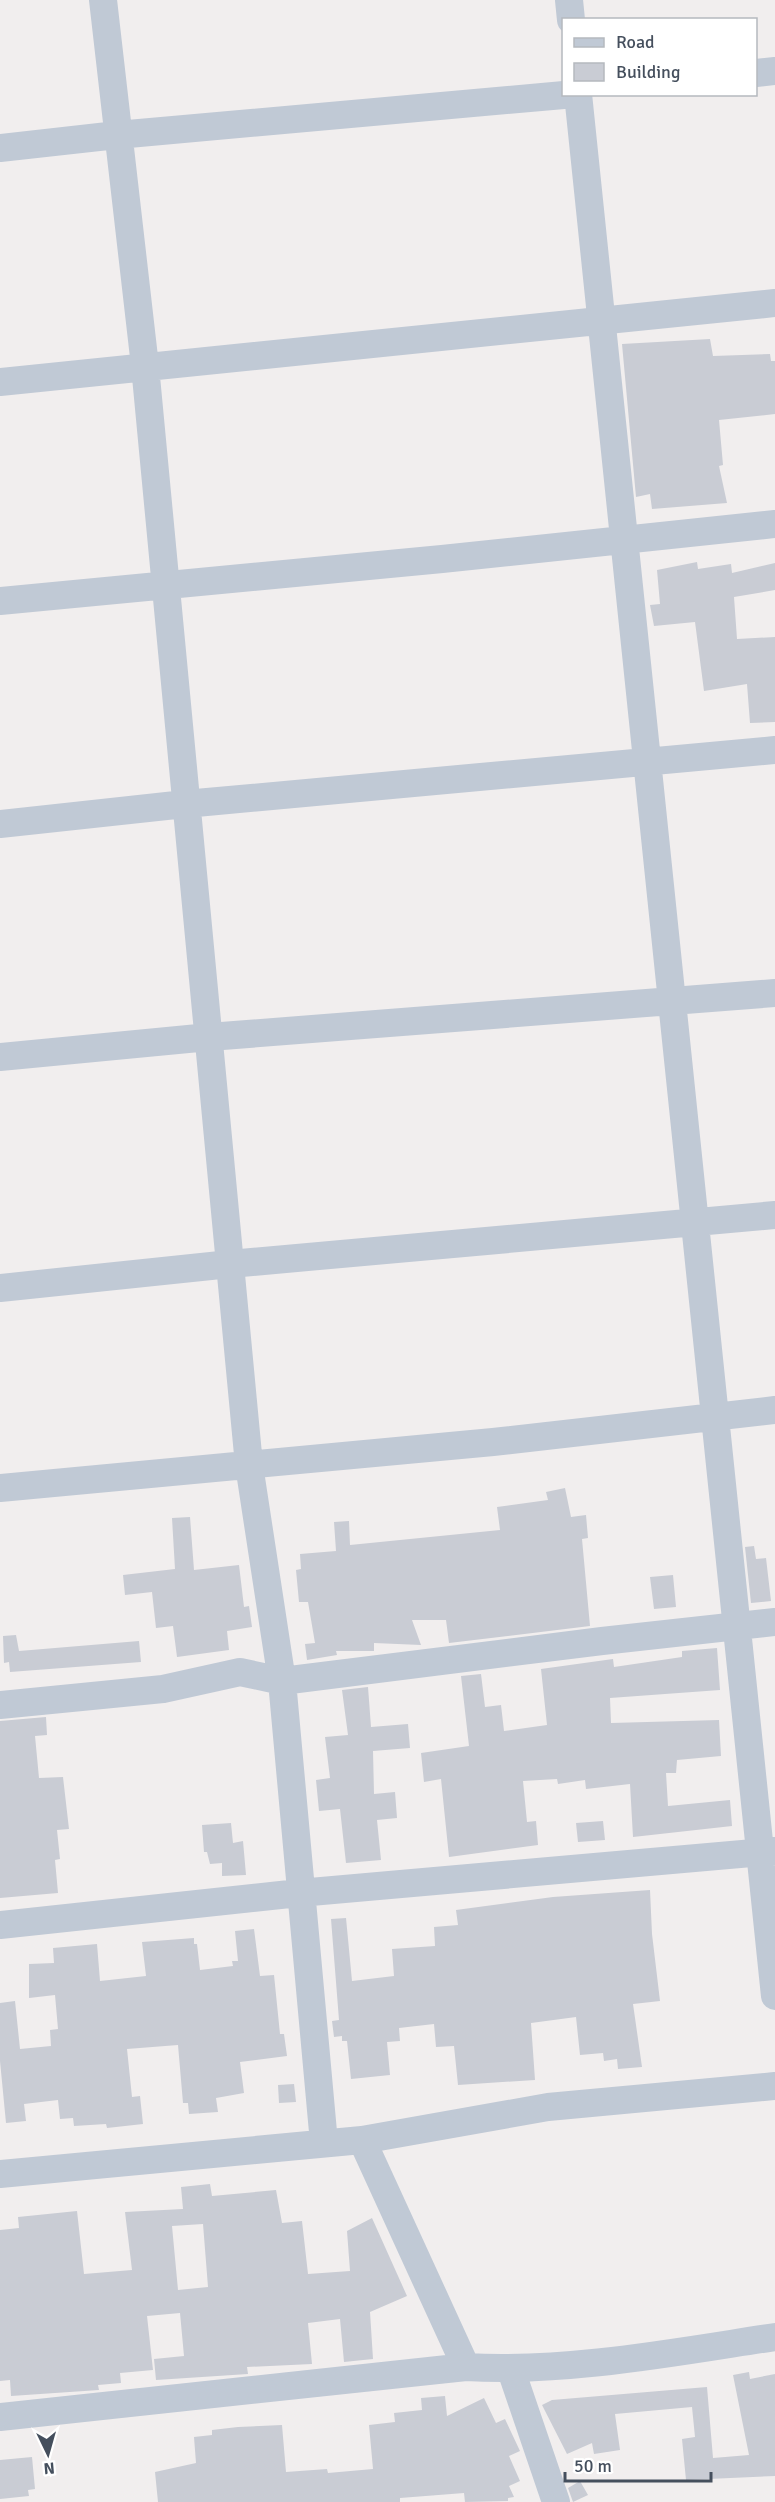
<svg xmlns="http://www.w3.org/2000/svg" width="775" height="2502" font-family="Signika,sans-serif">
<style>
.building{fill:#c9ccd4;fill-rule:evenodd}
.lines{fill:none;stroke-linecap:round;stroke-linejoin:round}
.minor{stroke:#c0c9d5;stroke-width:28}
</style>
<rect width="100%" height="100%" fill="#f1eeee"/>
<path class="building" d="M 710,339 L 713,356 L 770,354 L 771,361 L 775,361 L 775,414 L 719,420 L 723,465 L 719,466 L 727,503 L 652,509 L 650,494 L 636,497 L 622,344 Z
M 697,562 L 698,569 L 731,564 L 732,573 L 775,563 L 775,590 L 734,597 L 737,639 L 775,637 L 775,722 L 750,723 L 747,684 L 704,691 L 695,622 L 654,626 L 650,605 L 660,604 L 657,570 Z
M 565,1488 L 571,1517 L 586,1515 L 588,1538 L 582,1539 L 590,1626 L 449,1643 L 446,1620 L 412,1620 L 421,1645 L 374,1643 L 374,1651 L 336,1651 L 337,1655 L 307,1660 L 305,1644 L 315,1643 L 308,1602 L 299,1602 L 296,1570 L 301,1569 L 300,1554 L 336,1551 L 334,1522 L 349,1521 L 350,1545 L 500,1530 L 497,1507 L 548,1500 L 546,1492 Z
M 190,1517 L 194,1570 L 239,1565 L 244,1607 L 249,1606 L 252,1627 L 227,1631 L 229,1650 L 177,1657 L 173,1626 L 156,1628 L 152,1592 L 125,1595 L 123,1575 L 175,1569 L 172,1518 Z
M 754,1546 L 756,1559 L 766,1558 L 771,1601 L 751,1603 L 745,1547 Z
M 673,1575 L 676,1607 L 654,1609 L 650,1577 Z
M 16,1635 L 19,1651 L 139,1641 L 141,1662 L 10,1672 L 9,1662 L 4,1663 L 3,1636 Z
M 717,1648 L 720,1690 L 610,1698 L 611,1723 L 719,1720 L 721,1756 L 677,1760 L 676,1773 L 666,1773 L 668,1806 L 730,1800 L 732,1826 L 633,1837 L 630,1784 L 586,1789 L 585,1780 L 558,1784 L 557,1779 L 523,1781 L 527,1822 L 536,1821 L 538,1845 L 449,1857 L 441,1779 L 424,1782 L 421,1753 L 469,1746 L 461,1676 L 481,1674 L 485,1707 L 501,1705 L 504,1731 L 547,1725 L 541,1669 L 613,1659 L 614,1667 L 682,1657 L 682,1651 Z
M 368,1687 L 371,1727 L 408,1724 L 410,1748 L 373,1751 L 374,1794 L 395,1792 L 397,1818 L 377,1820 L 381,1860 L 346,1863 L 340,1809 L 319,1811 L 316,1780 L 330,1778 L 325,1737 L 348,1735 L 342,1690 Z
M 46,1717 L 47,1735 L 35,1736 L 39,1778 L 63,1777 L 69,1829 L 57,1830 L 60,1859 L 55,1860 L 58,1893 L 0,1898 L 0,1721 Z
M 603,1821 L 605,1840 L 578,1842 L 576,1823 Z
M 231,1823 L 233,1843 L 243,1841 L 246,1875 L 222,1876 L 222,1863 L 210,1864 L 207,1852 L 204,1852 L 202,1825 Z
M 650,1890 L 652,1934 L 660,2001 L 633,2004 L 642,2067 L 618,2069 L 617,2059 L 604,2061 L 603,2053 L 580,2055 L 576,2017 L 531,2023 L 535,2080 L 458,2085 L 454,2046 L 436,2047 L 434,2024 L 399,2028 L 400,2041 L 387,2042 L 390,2075 L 351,2079 L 347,2041 L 342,2041 L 342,2036 L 334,2037 L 332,2021 L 339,2020 L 331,1919 L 346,1918 L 352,1981 L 394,1976 L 392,1949 L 435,1946 L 434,1927 L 458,1925 L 456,1910 L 553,1897 Z
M 254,1929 L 260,1976 L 274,1975 L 280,2034 L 284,2034 L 287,2056 L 240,2062 L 244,2093 L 216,2098 L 218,2112 L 189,2114 L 188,2103 L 183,2103 L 178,2045 L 127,2049 L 132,2097 L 140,2096 L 143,2124 L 107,2128 L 106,2124 L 74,2126 L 73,2118 L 60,2119 L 58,2100 L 24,2104 L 26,2121 L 6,2123 L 0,2061 L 0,2003 L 15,2001 L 20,2049 L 51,2046 L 50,2030 L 58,2029 L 55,1995 L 29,1998 L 29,1964 L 54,1963 L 53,1948 L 97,1944 L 100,1981 L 146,1976 L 142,1942 L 194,1938 L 194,1944 L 197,1944 L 200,1970 L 233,1966 L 232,1961 L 238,1961 L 235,1931 Z
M 294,2084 L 296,2102 L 279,2103 L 278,2085 Z
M 210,2184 L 212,2196 L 276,2190 L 282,2223 L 302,2221 L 308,2274 L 350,2271 L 347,2231 L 372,2218 L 407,2296 L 370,2312 L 373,2359 L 344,2362 L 340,2319 L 308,2323 L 312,2364 L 247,2367 L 248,2374 L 156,2380 L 154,2359 L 184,2356 L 180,2313 L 147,2316 L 153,2370 L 120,2373 L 121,2383 L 98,2385 L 99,2390 L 11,2396 L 10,2380 L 0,2381 L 0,2230 L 19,2228 L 18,2217 L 77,2211 L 84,2274 L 132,2270 L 125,2212 L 183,2209 L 181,2187 ZM 203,2224 L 208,2287 L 178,2290 L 172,2226 Z
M 749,2372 L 750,2379 L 775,2374 L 775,2476 L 686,2480 L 682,2439 L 695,2437 L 692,2407 L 615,2414 L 620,2450 L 594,2454 L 592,2443 L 567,2454 L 542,2405 L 552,2400 L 707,2387 L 713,2458 L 749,2455 L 733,2375 Z
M 445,2396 L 447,2416 L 484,2398 L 496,2423 L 505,2419 L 520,2451 L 509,2456 L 520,2481 L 509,2486 L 514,2497 L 508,2498 L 508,2501 L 465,2502 L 464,2493 L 400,2498 L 400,2502 L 158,2502 L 155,2472 L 196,2463 L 194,2437 L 212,2435 L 212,2430 L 238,2427 L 282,2425 L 286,2472 L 327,2469 L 328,2473 L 373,2469 L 369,2425 L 395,2422 L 394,2413 L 422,2410 L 421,2398 Z
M 32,2457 L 35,2489 L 28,2490 L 29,2496 L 0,2499 L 0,2460 Z
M 580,2481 L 588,2495 L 573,2502 L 568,2488 Z"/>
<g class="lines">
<path class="minor" d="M 103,0 L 145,366 L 249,1465 L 282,1681 L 324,2143
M 569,0 L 571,20
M 756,73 L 775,71
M 578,94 L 775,1996
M 0,148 L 117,135 L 575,94
M 0,382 L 775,303
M 0,601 L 442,559 L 775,524
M 0,824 L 185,804 L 775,750
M 0,1057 L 209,1037 L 775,993
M 0,1288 L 230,1264 L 775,1215
M 0,1488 L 493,1442 L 775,1410
M 0,1705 L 163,1689 L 240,1672 L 282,1681 L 602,1641 L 775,1622
M 0,1925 L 299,1893 L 775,1851
M 362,2140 L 466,2367
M 0,2174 L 362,2140 L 548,2107 L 775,2086
M 511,2370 L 556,2502
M 0,2417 L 466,2367 C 566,2373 676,2352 775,2337"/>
</g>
<rect x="562" y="18" width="195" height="78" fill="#ffffff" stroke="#b5b9be" stroke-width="1.5"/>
<rect x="574" y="38" width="30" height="9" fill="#c0c9d5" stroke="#b5b9be" stroke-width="1.5"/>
<text x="616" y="48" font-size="18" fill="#454f5d">Road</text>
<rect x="574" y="63" width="30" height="18" fill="#c9ccd4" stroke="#b5b9be" stroke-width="1.5"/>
<text x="616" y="78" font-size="18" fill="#454f5d">Building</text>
<g transform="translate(48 2454) rotate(175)" stroke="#ffffff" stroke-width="4.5" paint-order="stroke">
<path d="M0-4.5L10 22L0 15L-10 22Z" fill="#454f5d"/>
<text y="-9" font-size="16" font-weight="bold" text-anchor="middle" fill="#454f5d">N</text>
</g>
<path d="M565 2472v9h146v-9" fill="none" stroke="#454f5d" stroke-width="3"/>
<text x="574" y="2472" font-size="18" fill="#454f5d" stroke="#ffffff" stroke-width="4.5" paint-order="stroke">50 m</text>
</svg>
